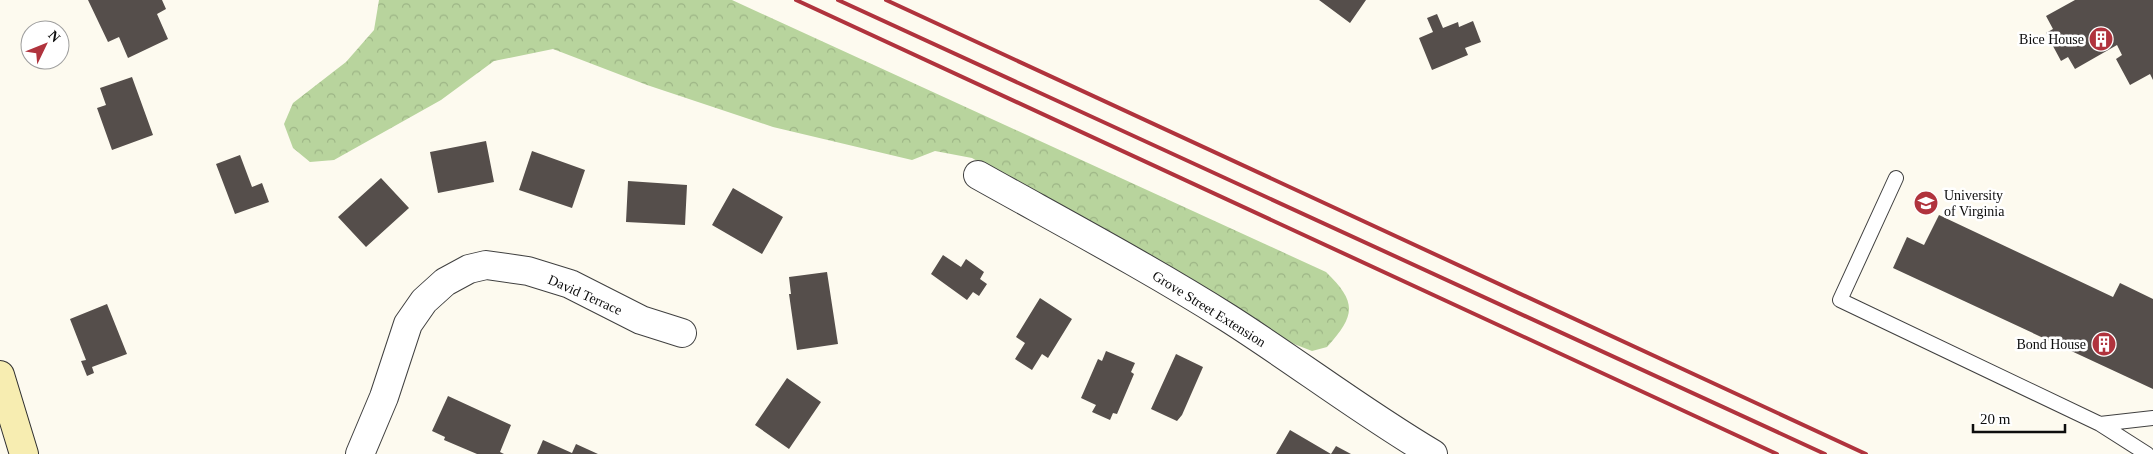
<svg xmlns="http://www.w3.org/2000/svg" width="2153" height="454" font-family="'Times New Roman',serif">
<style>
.forest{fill:url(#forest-crowns)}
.building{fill:#554e4b}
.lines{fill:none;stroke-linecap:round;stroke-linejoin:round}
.lane-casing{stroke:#404040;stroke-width:16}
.street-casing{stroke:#404040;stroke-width:30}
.secondary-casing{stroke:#2f2f2f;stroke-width:30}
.lane{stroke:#fff;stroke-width:14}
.street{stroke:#fff;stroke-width:28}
.secondary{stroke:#f7edb1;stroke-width:28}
.rail{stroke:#b0333d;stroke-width:4}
.labels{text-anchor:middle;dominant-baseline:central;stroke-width:5;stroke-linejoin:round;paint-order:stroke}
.poi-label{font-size:14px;fill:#0d0d0d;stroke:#fff;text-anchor:end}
.street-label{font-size:14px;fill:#0d0d0d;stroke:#fff}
</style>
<defs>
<pattern id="forest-crowns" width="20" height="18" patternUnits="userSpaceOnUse" patternTransform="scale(1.25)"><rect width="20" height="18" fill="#b8d49d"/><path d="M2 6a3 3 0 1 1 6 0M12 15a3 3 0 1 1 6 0" fill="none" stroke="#9db586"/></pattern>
</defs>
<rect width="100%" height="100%" fill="#fdfaef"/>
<path class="forest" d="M 379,0 L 732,0 L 1326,272 C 1357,302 1356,315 1327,347 L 1312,351 L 1294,344 L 972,158 L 935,151 L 912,160 L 773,127 L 647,85 L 553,49 L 494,61 L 441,100 L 334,160 L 310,162 L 293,148 L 284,124 L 293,103 L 346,62 L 374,30 Z"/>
<path class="building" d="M 88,0 L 162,0 L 166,9 L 157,14 L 168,39 L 128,58 L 119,37 L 108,42 Z
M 1319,0 L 1366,0 L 1350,23 Z
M 2075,0 L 2153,0 L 2153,80 L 2150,74 L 2130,85 L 2116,59 L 2122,55 L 2117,45 L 2075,69 L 2068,57 L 2061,61 L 2046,33 L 2053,29 L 2046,16 Z
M 1437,14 L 1443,28 L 1458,22 L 1459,27 L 1473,21 L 1481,42 L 1465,48 L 1468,55 L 1432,70 L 1419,38 L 1433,32 L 1427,18 Z
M 132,77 L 153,135 L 112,150 L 97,108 L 106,105 L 100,88 Z
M 486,141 L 494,182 L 438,193 L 430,152 Z
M 532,151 L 585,170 L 572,208 L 519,190 Z
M 240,155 L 252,187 L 262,183 L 269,202 L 235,214 L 216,164 Z
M 381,178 L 409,208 L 366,247 L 338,217 Z
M 628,181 L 687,185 L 685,225 L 626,222 Z
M 733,188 L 783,217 L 762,254 L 712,225 Z
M 1939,215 L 2113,297 L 2120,283 L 2153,299 L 2153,389 L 1893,268 L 1907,237 L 1924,245 Z
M 943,255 L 961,267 L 966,259 L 984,272 L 980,279 L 987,284 L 979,296 L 973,292 L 967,300 L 931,274 Z
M 827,272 L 838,344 L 797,350 L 789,294 L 791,294 L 789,277 Z
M 1040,298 L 1072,319 L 1048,358 L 1042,354 L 1032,370 L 1015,359 L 1025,343 L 1016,337 Z
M 107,304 L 127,354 L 92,367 L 94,373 L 87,376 L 81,361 L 86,360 L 70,319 Z
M 1106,351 L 1135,363 L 1131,372 L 1134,374 L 1117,414 L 1113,413 L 1110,420 L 1092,412 L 1096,405 L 1081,398 L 1098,359 L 1102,361 Z
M 1176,354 L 1203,367 L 1182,415 L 1177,421 L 1151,409 Z
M 787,378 L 821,402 L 789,449 L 755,425 Z
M 448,396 L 511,425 L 500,452 L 504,454 L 477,454 L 444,440 L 445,437 L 432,431 Z
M 1290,430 L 1331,454 L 1336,446 L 1351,454 L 1276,454 Z
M 543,440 L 572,453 L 576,444 L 598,454 L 537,454 Z"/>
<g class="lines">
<defs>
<path id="lane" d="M 1896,178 L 1840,300 L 2100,424 L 2153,418
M 2100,424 L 2147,454"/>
<path id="street" d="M 978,175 C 1062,222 1147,267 1228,318 C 1297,362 1362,412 1433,454
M 360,454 L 384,397 L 408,324 L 424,301 L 445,282 L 469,269 L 486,265 L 528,271 L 570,284 L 641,320 L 682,333"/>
<path id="secondary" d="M 0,375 L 24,454"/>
</defs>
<use href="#lane" class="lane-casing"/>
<use href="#street" class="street-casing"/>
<use href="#secondary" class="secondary-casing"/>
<use href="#lane" class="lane"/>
<use href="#street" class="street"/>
<use href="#secondary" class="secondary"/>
<path class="rail" d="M 796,0 L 1777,454
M 838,0 L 1825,454
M 886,0 L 1866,454"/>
</g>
<defs>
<symbol id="building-disc" viewBox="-11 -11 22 22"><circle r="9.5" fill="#b0333d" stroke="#fff"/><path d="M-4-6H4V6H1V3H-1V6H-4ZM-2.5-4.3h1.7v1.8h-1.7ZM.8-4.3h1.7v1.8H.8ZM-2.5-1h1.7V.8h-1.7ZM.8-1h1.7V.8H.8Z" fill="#fff"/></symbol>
<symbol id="university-disc" viewBox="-11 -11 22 22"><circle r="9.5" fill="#b0333d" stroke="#fff"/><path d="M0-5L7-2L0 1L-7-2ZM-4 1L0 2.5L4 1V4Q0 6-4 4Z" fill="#fff"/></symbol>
</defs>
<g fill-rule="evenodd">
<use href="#building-disc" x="2087" y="25" width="28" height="28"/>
<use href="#university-disc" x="1912" y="189" width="28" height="28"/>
<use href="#building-disc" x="2090" y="330" width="28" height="28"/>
</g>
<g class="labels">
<g class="poi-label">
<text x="2084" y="39">Bice House</text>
<text x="1944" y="195" text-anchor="start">University<tspan x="1944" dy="16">of Virginia</tspan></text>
<text x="2086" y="344">Bond House</text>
</g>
<g class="street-label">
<text transform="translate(585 295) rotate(24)">David Terrace</text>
<text transform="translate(1209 309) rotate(32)">Grove Street Extension</text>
</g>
</g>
<g transform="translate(45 45) rotate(47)"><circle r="24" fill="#ffffff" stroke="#9e9e9e"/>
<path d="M0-4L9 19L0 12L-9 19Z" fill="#b0333d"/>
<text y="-8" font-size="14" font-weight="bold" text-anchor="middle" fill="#0d0d0d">N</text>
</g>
<path d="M1973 424v8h92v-8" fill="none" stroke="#0d0d0d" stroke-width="2.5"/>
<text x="1980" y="424" font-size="15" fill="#0d0d0d" stroke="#ffffff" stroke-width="4" paint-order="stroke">20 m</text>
</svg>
